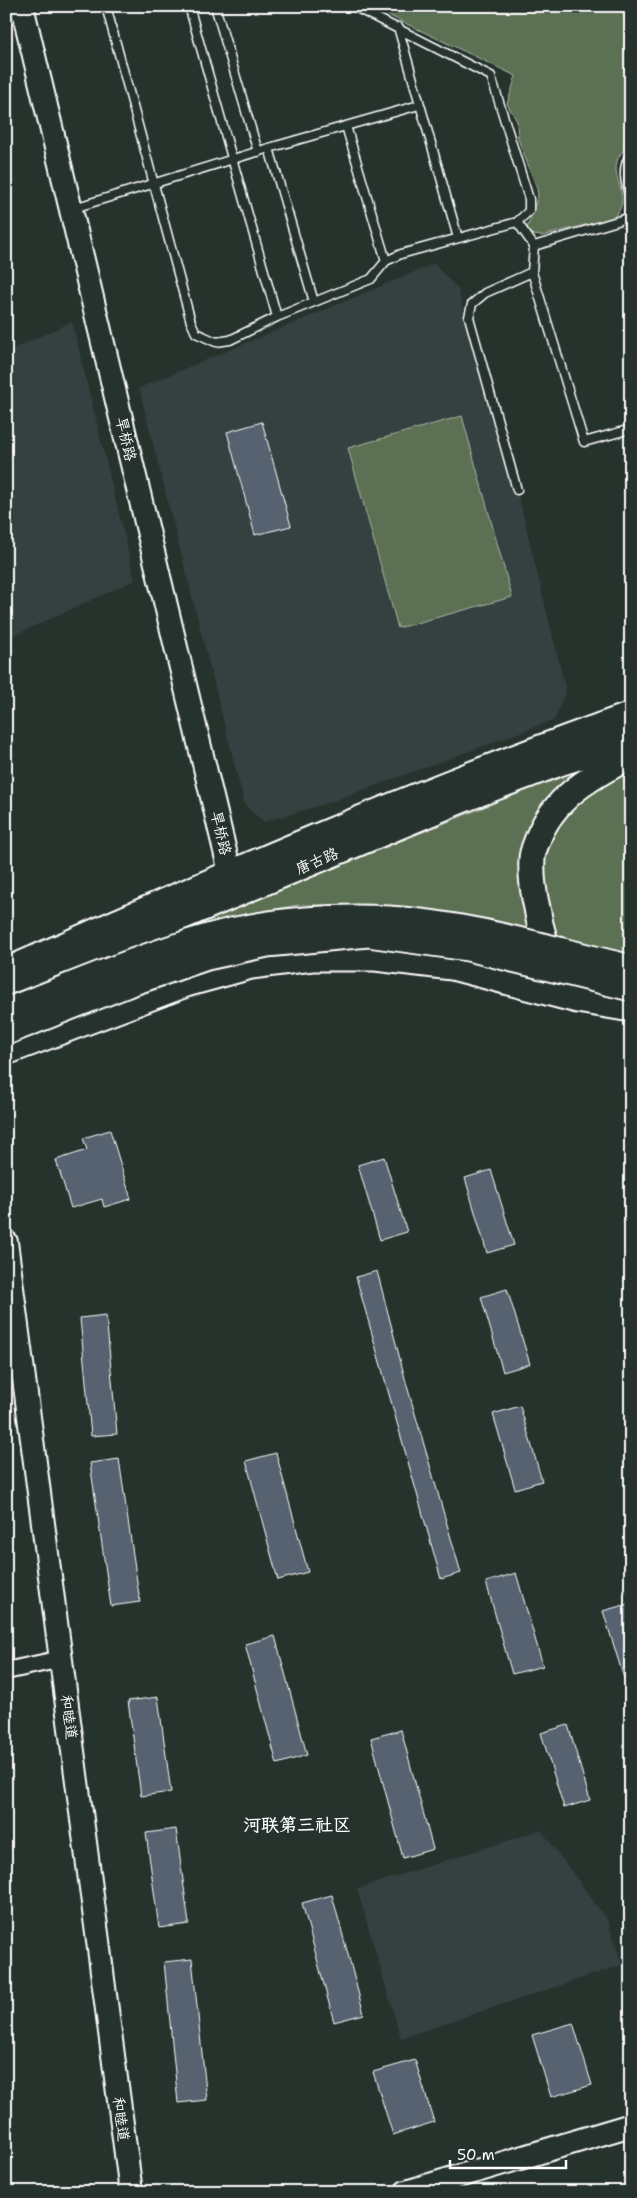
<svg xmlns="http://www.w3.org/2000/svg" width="637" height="2198" font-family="'Shantell Sans','LXGW WenKai TC',sans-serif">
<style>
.built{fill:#344141}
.green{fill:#5b6f52;stroke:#adb7a8}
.building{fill:#566270;stroke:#fff}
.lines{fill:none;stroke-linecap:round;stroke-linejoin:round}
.lane-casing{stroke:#fff;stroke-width:11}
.street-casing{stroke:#fff;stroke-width:20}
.secondary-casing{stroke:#fff;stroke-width:26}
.primary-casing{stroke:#fff;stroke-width:29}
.lane{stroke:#26332d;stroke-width:8}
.street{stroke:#26332d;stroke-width:16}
.secondary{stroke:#26332d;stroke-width:22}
.primary{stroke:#26332d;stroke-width:25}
.primary-bridge-casing{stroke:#fff;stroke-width:29;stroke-linecap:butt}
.primary-bridge{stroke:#26332d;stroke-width:25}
.labels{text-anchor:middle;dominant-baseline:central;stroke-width:5;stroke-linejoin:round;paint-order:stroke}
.street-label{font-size:15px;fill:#fff;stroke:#26332d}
.quarter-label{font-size:18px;font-weight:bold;fill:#fff;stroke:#26332d}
</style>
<rect width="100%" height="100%" fill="#26332d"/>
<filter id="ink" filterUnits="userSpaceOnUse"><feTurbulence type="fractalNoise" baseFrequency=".02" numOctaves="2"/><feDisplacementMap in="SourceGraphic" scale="10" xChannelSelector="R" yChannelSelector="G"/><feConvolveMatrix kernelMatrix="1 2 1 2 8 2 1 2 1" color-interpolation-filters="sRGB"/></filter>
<g filter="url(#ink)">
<path class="built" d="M 434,264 L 457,288 L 517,490 L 566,691 L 554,720 L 322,805 L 263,822 L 245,805 L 139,388 Z
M 72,322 L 135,580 L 6,639 L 6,352 Z
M 541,1830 L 608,1921 L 622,1965 L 401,2038 L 357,1889 Z"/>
<path class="green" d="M 369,6 L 613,6 L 631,19 L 631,144 C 627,147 622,151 620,155 C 606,177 636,197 613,218 L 542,236 L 533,235 L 527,228 L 538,196 L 537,188 L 518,139 L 517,121 L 507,104 L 516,76 Z
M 462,416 L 512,597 L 398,628 L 348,448 Z
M 576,770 L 552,791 L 541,806 L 526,836 L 531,931 L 431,911 L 376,905 L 298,905 L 232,917 L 176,932 Z
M 631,770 L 631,957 L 551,935 L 540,883 L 543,841 L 573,799 Z"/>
<path class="building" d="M 262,422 L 291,526 L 255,535 L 227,432 Z
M 110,1130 L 131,1199 L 104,1207 L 102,1199 L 71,1208 L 56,1160 L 87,1150 L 83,1138 Z
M 384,1157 L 407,1232 L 380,1240 L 358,1165 Z
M 491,1170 L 514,1245 L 487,1253 L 465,1178 Z
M 377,1271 L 407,1386 L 461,1573 L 441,1579 L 356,1277 Z
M 507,1289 L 530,1364 L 503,1372 L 481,1297 Z
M 106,1315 L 117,1434 L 91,1436 L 80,1318 Z
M 520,1406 L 542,1481 L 515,1489 L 493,1414 Z
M 276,1453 L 308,1572 L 278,1580 L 246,1461 Z
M 119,1459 L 140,1602 L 111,1606 L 90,1463 Z
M 516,1573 L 543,1666 L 512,1674 L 486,1582 Z
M 631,1603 L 631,1690 L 628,1691 L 603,1611 Z
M 275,1636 L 307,1755 L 277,1764 L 245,1644 Z
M 158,1697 L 171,1792 L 141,1796 L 128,1701 Z
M 568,1725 L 590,1800 L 564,1808 L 541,1733 Z
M 401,1730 L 433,1849 L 403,1858 L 371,1738 Z
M 176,1829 L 189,1924 L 159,1928 L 146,1833 Z
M 332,1895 L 364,2014 L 334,2022 L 302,1903 Z
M 192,1959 L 207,2100 L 178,2103 L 164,1962 Z
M 573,2023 L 592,2085 L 551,2097 L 532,2035 Z
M 415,2060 L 434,2122 L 393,2135 L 373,2072 Z"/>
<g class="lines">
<defs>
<path id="lane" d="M 106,6 L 191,322 L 196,333 L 216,342 L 230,340 L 277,317 L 371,279 L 386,261 L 401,254 L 517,222 L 534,246 L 631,217
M 189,6 L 277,317
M 215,6 L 258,152
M 353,6 L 491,76 L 529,199 L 529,211 L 517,222
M 398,27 L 458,238
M 346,126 L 386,261
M 269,148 L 314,302
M 631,154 C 620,169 626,185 631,201
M 74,208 L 269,148 L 419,105
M 532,272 L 584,442 L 631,429
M 517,490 L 469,317 L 472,304 L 485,293 L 532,272 L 534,246"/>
<path id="street" d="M 6,1671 L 61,1659"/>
<path id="secondary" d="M 22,6 L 230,872
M 6,1242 L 131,2192
M 406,2192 L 631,2125"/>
<path id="primary" d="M 556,966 C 546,949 540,927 537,908 C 533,891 531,876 532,859 C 532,853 535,846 537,841 C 552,798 593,775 631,756
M 6,971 C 212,880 419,790 631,715
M 6,990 L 464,799 L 562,762 L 631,740
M 6,1052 L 186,984 L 251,966 L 312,958 L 375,958 L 452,967 L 577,1000 L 631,1009"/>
</defs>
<use href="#lane" class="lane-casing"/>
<use href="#street" class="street-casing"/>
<use href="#secondary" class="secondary-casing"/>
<use href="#primary" class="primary-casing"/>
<use href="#lane" class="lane"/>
<use href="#street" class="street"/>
<use href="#secondary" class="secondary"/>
<use href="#primary" class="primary"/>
<defs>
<path id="primary-bridge" d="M 6,1011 C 80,983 154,950 231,931 C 279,920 340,916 389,919 C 471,924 551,949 631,968
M 6,1032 L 128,984 L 207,957 L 267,944 L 368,934 L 468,948 L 631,988"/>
</defs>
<use href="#primary-bridge" class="primary-bridge-casing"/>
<use href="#primary-bridge" class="primary-bridge"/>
</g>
</g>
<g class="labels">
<g class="street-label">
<text transform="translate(126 439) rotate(77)">旱桥路</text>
<text transform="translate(221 833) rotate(77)">旱桥路</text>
<text transform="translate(317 861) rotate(-23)">唐古路</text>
<text transform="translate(69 1717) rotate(83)">和睦道</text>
<text transform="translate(121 2119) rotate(83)">和睦道</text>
</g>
<g class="quarter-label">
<text x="297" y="1825">河联第三社区</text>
</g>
</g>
<rect width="637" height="2198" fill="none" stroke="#26332d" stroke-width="25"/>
<rect x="12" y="12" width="612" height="2173" fill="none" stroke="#fff" stroke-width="2" filter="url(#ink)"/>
<path d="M450 2160v8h116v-8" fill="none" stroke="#ffffff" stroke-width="2.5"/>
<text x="457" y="2160" font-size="15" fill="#ffffff" stroke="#26332d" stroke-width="4" paint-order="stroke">50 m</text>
</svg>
